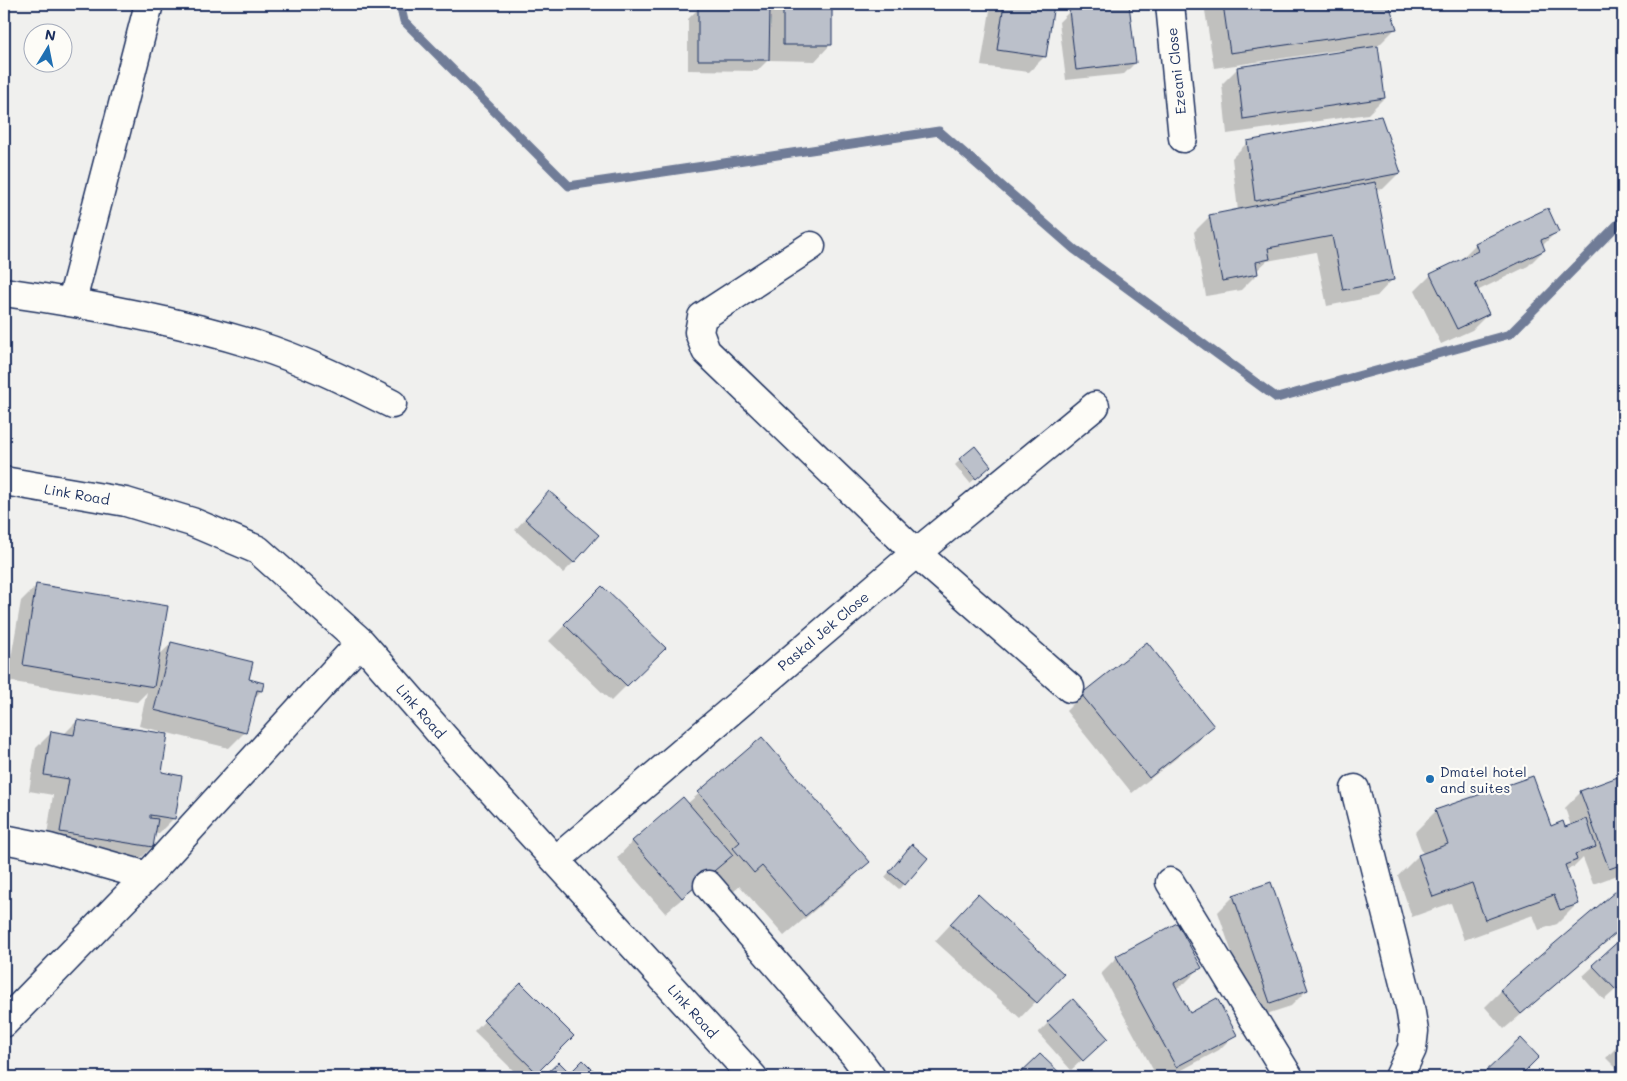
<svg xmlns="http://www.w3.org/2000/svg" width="1627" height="1081" font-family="Mali,sans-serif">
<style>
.shadow{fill:#0003}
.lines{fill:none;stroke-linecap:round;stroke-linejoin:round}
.stream{stroke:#6f7b97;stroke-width:9}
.building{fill:#bbc0ca;stroke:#1b2f5e}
.minor-casing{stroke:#1b2f5e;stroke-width:31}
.minor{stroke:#fdfcf7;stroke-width:28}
.poi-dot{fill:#1f6fb2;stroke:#fdfcf7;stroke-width:2}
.labels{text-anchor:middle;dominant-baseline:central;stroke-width:4.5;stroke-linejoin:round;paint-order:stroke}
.street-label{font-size:14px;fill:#1b2f5e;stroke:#fdfcf7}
.poi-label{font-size:14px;fill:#1b2f5e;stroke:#fdfcf7;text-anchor:start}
</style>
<rect width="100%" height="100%" fill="#f0f0ee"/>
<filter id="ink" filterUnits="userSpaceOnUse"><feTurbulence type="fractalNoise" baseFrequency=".02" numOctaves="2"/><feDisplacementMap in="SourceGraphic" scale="10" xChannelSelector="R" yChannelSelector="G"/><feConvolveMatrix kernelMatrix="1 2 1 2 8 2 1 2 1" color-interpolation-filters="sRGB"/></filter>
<g filter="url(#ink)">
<path class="shadow" d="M 719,4 L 742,4 L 743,8 L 767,7 L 767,4 L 831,4 L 831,44 L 815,61 L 768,60 L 757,71 L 688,70 L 688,19 L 699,8 L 714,8 Z
M 991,4 L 1052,4 L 1045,56 L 1029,72 L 981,66 Z
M 1204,4 L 1388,4 L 1395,29 L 1379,45 L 1377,45 L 1384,98 L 1368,114 L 1227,134 L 1222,84 L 1238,68 L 1342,53 L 1341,50 L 1214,68 Z
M 1070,11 L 1135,63 L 1124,74 L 1066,80 L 1059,22 Z
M 1248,142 L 1399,173 L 1383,189 L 1375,190 L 1393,279 L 1377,296 L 1327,306 L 1316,252 L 1267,261 L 1256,271 L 1257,274 L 1241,290 L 1206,296 L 1194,232 L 1210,216 L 1238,211 L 1232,158 Z
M 1547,210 L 1557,231 L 1542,246 L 1544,250 L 1528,266 L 1477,291 L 1488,314 L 1472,330 L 1441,344 L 1415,291 L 1431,275 L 1459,261 L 1475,245 Z
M 960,460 L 985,471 L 970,483 L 955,465 Z
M 539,503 L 574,562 L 563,573 L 515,530 Z
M 37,585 L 158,656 L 172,643 L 248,680 L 261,691 L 254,698 L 245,732 L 229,748 L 139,726 L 147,692 L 137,702 L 7,681 L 21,601 Z
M 602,587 L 664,648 L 611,701 L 549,641 Z
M 1147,644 L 1213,726 L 1197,742 L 1132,793 L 1066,711 L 1082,695 Z
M 77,721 L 160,774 L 174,818 L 158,834 L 154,833 L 152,847 L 136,863 L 45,848 L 53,795 L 29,791 L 36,748 L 52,732 L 64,734 Z
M 762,739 L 868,862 L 848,882 L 784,936 L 740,886 L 733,892 L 715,871 L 665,913 L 617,858 L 632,842 L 683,799 L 687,804 Z
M 1623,776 L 1623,873 L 1593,884 L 1583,858 L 1574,867 L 1566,870 L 1578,903 L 1557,924 L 1539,930 L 1533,915 L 1464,940 L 1451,903 L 1412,917 L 1398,876 L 1418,856 L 1423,854 L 1415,832 L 1436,811 L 1564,829 L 1571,826 L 1565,808 L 1581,792 Z
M 908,851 L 927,858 L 899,889 L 885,877 Z
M 1623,887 L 1623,928 L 1504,1029 L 1485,1007 L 1501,991 Z
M 1234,896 L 1307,990 L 1291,1006 L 1254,1018 L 1218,912 Z
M 962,912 L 1062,974 L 1020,1018 L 935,941 Z
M 1623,939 L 1623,983 L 1604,1000 L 1583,976 Z
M 1117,957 L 1200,968 L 1184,984 L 1175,989 L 1189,1014 L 1235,1034 L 1219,1050 L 1169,1077 L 1157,1077 L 1101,973 Z
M 521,984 L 572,1036 L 530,1077 L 520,1077 L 474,1032 Z
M 1048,1023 L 1095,1048 L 1071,1070 L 1038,1033 Z
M 1623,1041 L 1623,1075 L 1606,1058 Z
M 583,1062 L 598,1077 L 545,1077 L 559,1064 L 570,1075 Z"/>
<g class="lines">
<path class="stream" d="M 400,4 L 404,21 L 569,186 L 939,131 L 1074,249 L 1277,398 L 1510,334 L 1623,219"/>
</g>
<path class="building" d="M 724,4 L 743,4 L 744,6 L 770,6 L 769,60 L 698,60 L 698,7 L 724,7 Z
M 783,4 L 832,4 L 832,45 L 783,45 Z
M 1004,4 L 1054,4 L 1046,57 L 997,50 Z
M 1129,4 L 1136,63 L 1076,70 L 1069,10 Z
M 1223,4 L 1389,4 L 1397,29 L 1230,53 Z
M 1378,46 L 1385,98 L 1243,119 L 1237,67 Z
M 1381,116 L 1401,173 L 1255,201 L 1247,141 Z
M 1375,182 L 1394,280 L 1343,290 L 1332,236 L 1268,248 L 1270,259 L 1256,262 L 1258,274 L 1222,281 L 1209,215 Z
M 1548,208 L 1559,232 L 1541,240 L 1545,250 L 1475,284 L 1489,314 L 1457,329 L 1430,274 L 1478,251 L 1475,243 Z
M 975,446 L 991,466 L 976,479 L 959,459 Z
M 549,491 L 599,535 L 574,563 L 525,519 Z
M 36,584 L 168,606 L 154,687 L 23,665 Z
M 602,586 L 666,648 L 627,686 L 564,624 Z
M 171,642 L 253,662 L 249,679 L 264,683 L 262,691 L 257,690 L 246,733 L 154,710 Z
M 1147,642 L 1214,726 L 1149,778 L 1081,694 Z
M 77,720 L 168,734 L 162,772 L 182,776 L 175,819 L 150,815 L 150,818 L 158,819 L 153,847 L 60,832 L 69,779 L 44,775 L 51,731 L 74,735 Z
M 762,737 L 870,862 L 805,916 L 762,866 L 754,873 L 733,848 L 740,842 L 698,792 Z
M 1623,775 L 1623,864 L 1609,869 L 1580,791 Z
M 1533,776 L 1551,826 L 1563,821 L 1565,827 L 1587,819 L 1596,847 L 1575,854 L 1577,860 L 1565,865 L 1579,904 L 1560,910 L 1554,895 L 1485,920 L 1472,883 L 1433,897 L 1418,855 L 1448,844 L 1435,810 Z
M 683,797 L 733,855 L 682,898 L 632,841 Z
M 912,844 L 928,858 L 905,885 L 889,872 Z
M 1271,882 L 1308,990 L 1270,1003 L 1233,895 Z
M 1623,885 L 1623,927 L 1521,1014 L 1500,990 Z
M 978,894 L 1064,974 L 1037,1003 L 950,924 Z
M 1177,923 L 1202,968 L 1174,983 L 1190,1013 L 1217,998 L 1237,1035 L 1176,1067 L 1116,956 Z
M 1623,937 L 1623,983 L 1616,990 L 1592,965 Z
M 521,983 L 574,1036 L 537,1073 L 483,1020 Z
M 1073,999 L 1108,1038 L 1083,1061 L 1047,1022 Z
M 1521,1038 L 1539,1057 L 1519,1077 L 1480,1077 Z
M 1040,1054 L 1064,1077 L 1016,1077 Z
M 583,1060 L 600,1077 L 547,1077 L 545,1075 L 559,1062 L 570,1073 Z"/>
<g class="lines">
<defs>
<path id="minor" d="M 1170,4 L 1183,138
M 811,246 L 702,317 L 699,332 L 706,351 L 916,553 L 1070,688
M 4,292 C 89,304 174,320 256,345 C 304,360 348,382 392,404
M 72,301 L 149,4
M 4,481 L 126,502 L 192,522 L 258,550 L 361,642 L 462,758 L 753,1077
M 1355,789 L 1410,1007 L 1414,1031 L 1412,1049 L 1399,1077
M 4,839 L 49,848 L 147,876
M 556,860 L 916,553 L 1095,406
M 1170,882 L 1289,1077
M 708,885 L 854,1054 L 871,1077
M 4,1023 L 147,876 L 361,642"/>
</defs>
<use href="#minor" class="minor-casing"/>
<use href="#minor" class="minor"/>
</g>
</g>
<circle class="poi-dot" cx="1430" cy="779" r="5"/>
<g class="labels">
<g class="street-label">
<text transform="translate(1176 71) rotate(-96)">Ezeani Close</text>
<text transform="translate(77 494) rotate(10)">Link Road</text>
<text transform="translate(823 631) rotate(-40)">Paskal Jek Close</text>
<text transform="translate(421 711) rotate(49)">Link Road</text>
<text transform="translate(693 1011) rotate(48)">Link Road</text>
</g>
<g class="poi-label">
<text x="1440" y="771">Dmatel hotel<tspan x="1440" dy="16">and suites</tspan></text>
</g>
</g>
<rect width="1627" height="1081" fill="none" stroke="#fdfcf7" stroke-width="20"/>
<rect x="10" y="10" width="1607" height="1061" fill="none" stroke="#1b2f5e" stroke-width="2" filter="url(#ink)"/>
<g transform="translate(48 48) rotate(10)"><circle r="24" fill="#fdfcf7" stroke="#a3aaba"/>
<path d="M0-4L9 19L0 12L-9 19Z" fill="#1f6fb2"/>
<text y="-8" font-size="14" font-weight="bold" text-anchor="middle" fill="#1b2f5e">N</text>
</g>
</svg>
